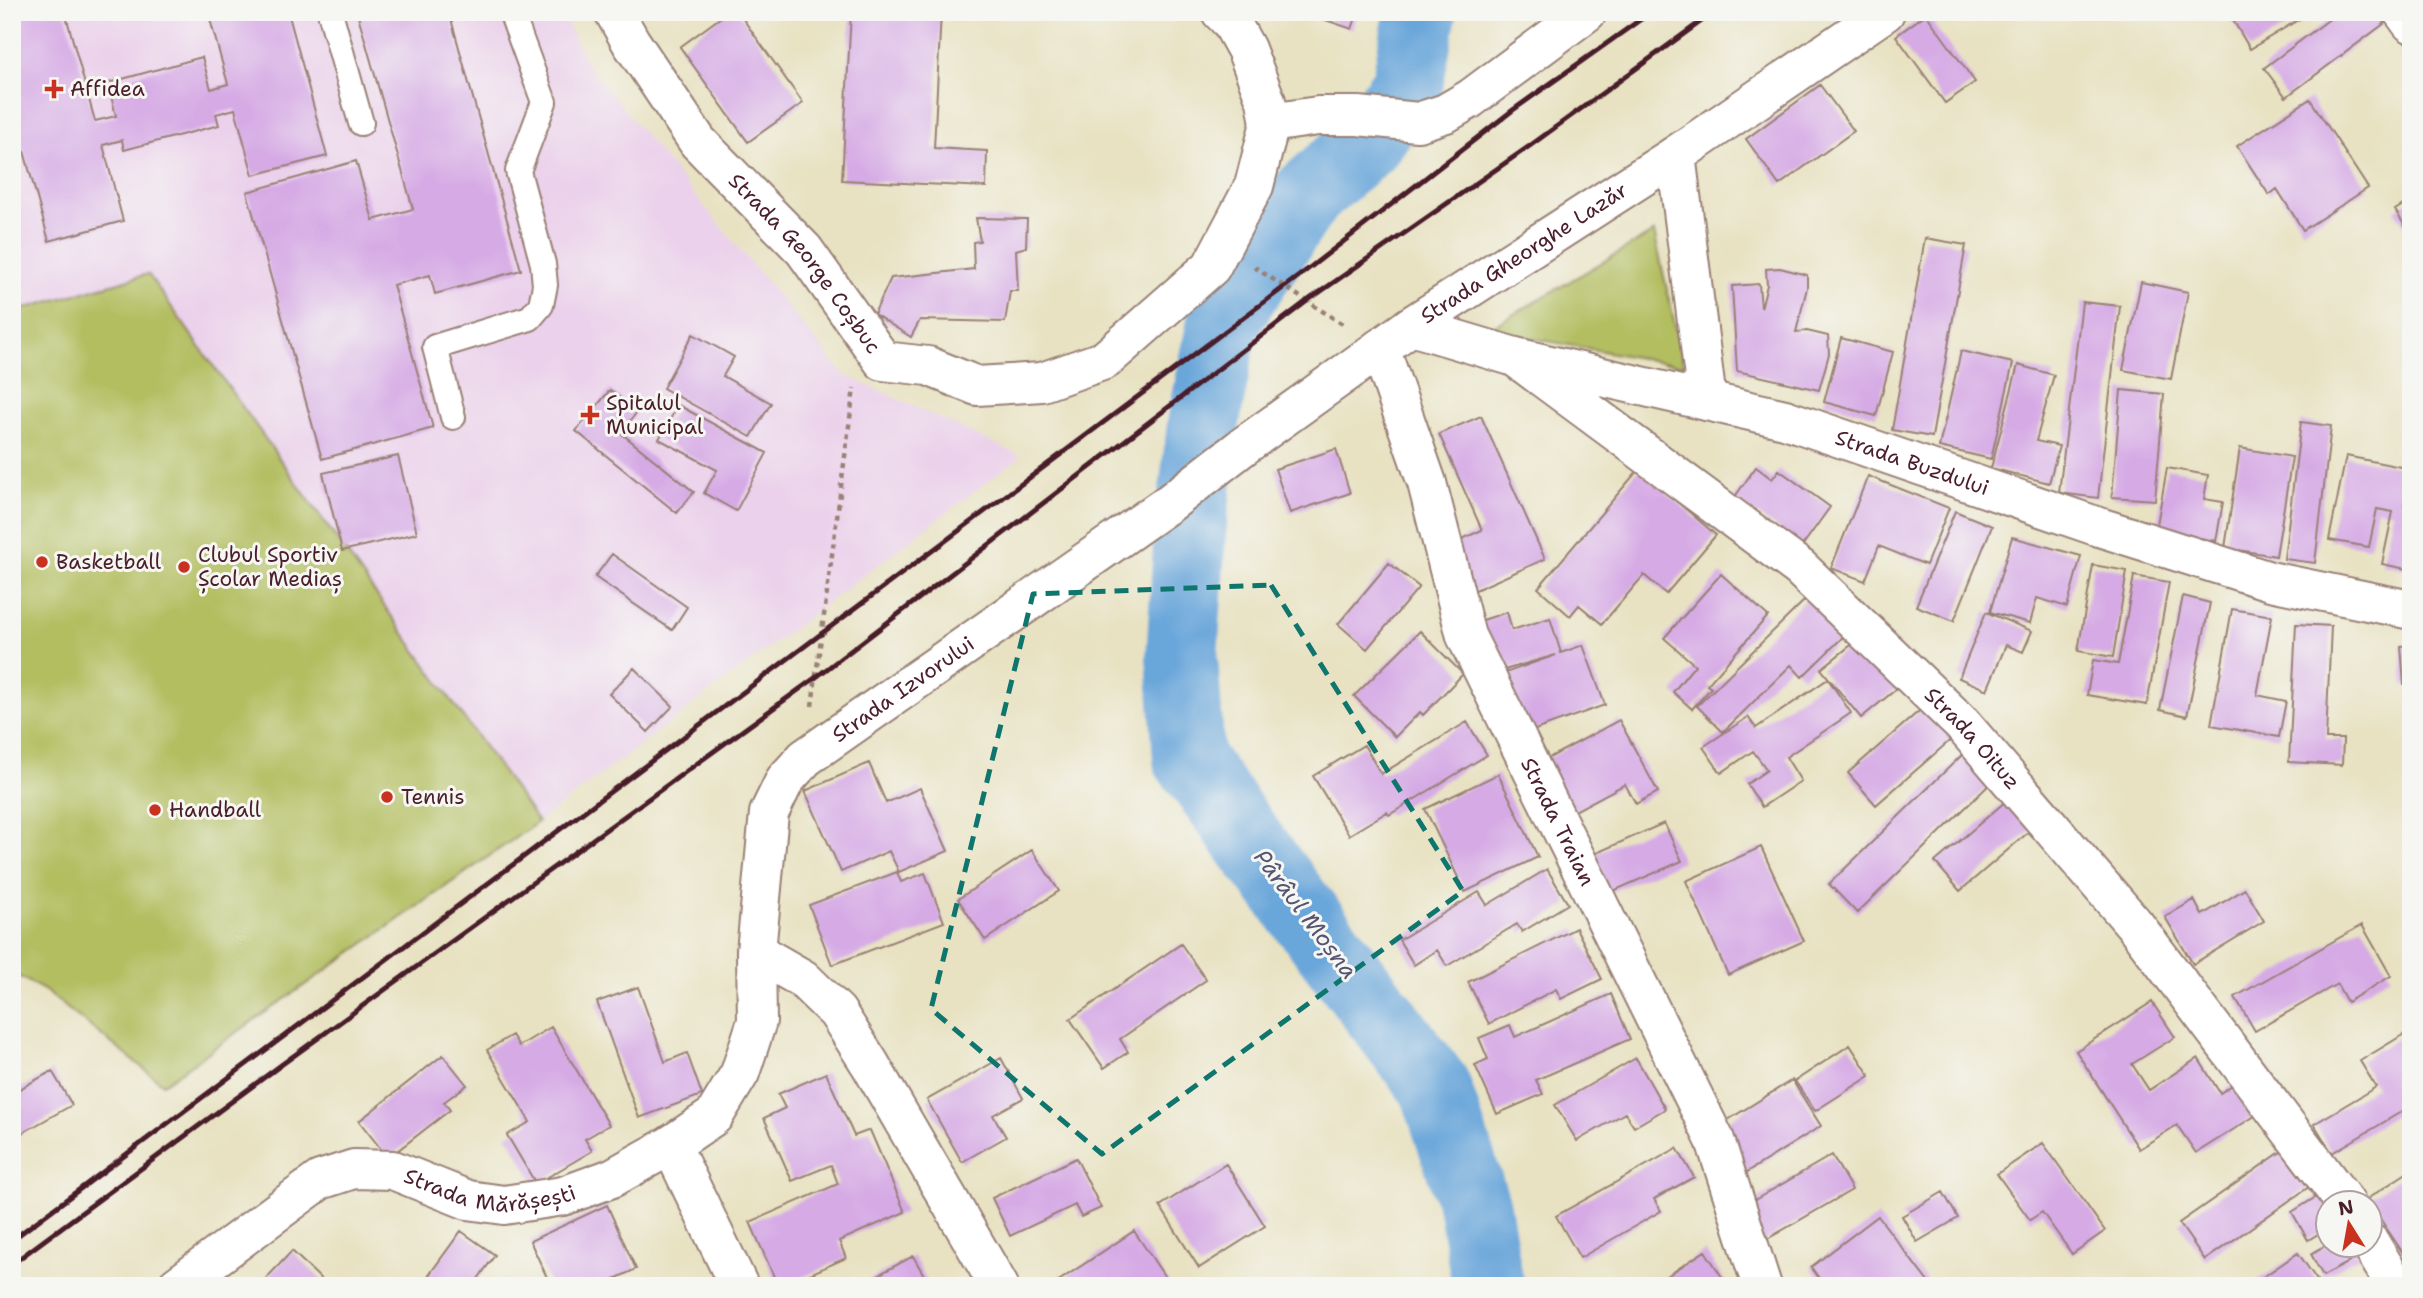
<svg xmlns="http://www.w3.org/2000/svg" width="2423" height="1298" font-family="'Shantell Sans',sans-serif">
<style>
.built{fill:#ebd1eb}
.green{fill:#b2be60;stroke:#7e6e46;stroke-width:2}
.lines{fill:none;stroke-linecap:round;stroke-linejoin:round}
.river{stroke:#69a6da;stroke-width:72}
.building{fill:#d6aae5}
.lane-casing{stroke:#998076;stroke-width:28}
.street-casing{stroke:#998076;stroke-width:42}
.path{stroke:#998076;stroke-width:4.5;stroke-dasharray:5 5;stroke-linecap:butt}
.lane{stroke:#fff;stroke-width:24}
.street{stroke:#fff;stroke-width:38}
.rail{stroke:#4a1f2b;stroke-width:5}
.marked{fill:none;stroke:#0f766e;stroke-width:5;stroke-dasharray:14 9;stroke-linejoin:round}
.poi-dot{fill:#c8321e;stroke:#f6f6f2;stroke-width:2.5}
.labels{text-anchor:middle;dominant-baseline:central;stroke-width:6;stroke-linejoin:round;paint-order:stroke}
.poi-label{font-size:21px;fill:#4a1f2b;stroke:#f6f6f2;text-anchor:start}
.street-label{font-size:21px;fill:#4a1f2b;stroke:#f6f6f2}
.water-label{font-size:23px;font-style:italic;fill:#565571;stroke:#f6f6f2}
</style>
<rect width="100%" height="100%" fill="#f6f6f2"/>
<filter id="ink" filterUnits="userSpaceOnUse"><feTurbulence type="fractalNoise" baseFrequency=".0143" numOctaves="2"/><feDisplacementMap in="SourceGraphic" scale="14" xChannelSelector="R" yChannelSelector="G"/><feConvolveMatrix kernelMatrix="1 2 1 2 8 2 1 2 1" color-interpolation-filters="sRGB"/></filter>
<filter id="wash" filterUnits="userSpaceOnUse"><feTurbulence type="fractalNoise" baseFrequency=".00686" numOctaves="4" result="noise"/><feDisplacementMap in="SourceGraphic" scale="28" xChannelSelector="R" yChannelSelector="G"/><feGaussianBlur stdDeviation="1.57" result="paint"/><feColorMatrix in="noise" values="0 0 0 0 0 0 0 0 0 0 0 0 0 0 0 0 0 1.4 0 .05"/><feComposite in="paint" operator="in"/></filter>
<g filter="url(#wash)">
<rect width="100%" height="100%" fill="#e8e2c2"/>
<path class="built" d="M 12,12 L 561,12 L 588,66 L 843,374 L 1021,456 L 538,822 L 148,274 L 12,312 Z"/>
<path class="green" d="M 1654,232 L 1684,366 L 1487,330 Z
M 148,274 L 538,822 L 163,1084 L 44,990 L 12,973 L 12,312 Z"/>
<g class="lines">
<path class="river" d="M 1421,12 L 1407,85 L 1367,142 L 1307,195 L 1223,322 L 1203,425 L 1190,532 L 1182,657 L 1189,759 L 1257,853 L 1435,1087 L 1475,1208 L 1488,1286"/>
</g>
<g id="blocks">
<path class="building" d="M 12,12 L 65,12 L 95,121 L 116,116 L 108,83 L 202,57 L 211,89 L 228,84 L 208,12 L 288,12 L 327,156 L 253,175 L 235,109 L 216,114 L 219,125 L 124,150 L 122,140 L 103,145 L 123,221 L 49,241 L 12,108 Z
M 357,12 L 449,12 L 521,270 L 435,294 L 430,275 L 393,285 L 433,428 L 322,459 L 247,192 L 356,161 L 373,220 L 413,209 Z
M 728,12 L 738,12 L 803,103 L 748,142 L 680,47 Z
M 851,12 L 941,12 L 934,148 L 987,151 L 986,187 L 842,180 Z
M 1302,12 L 1358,12 L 1352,29 Z
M 2235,12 L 2311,12 L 2250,49 L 2230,15 Z
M 2339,12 L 2377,12 L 2385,23 L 2286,97 L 2264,68 Z
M 1926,14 L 1975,82 L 1945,103 L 1896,36 Z
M 1820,85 L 1854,131 L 1779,185 L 1746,139 Z
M 2310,99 L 2368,188 L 2303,230 L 2277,189 L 2269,195 L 2237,146 Z
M 2411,200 L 2411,236 L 2395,210 Z
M 976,218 L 1027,219 L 1026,247 L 1016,250 L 1018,291 L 1010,291 L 1005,322 L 920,320 L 911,337 L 874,314 L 891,278 L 974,269 L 973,242 L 980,241 Z
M 1925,238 L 1966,245 L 1932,437 L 1892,430 Z
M 1780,268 L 1807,275 L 1807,288 L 1796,332 L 1807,331 L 1828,336 L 1829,354 L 1819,390 L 1737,371 L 1732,286 L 1759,284 L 1761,308 L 1767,285 L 1766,269 Z
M 2141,282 L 2188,292 L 2171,379 L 2123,370 Z
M 2082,302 L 2120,306 L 2098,498 L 2059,493 Z
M 693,334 L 734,357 L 723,376 L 771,403 L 751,437 L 663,388 Z
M 1841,338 L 1893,352 L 1876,416 L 1824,402 Z
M 1961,351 L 2013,363 L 1991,459 L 1939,447 Z
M 2018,365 L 2054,375 L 2036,441 L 2059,446 L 2049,483 L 1991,468 Z
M 610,390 L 637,412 L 621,433 L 694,492 L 677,513 L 576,431 Z
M 2121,390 L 2164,394 L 2155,500 L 2112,497 Z
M 678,405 L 767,453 L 736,511 L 704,493 L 717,470 L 659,439 Z
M 1481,416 L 1545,559 L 1471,592 L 1449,545 L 1482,530 L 1439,434 Z
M 2301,422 L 2331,426 L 2315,563 L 2284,559 Z
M 2240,448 L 2292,457 L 2276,556 L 2225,548 Z
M 1336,449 L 1350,493 L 1290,513 L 1275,469 Z
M 398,456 L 417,533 L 342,551 L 323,473 Z
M 2346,456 L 2411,469 L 2404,506 L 2411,507 L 2411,570 L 2382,564 L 2393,512 L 2377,509 L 2369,547 L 2329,540 Z
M 1756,467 L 1772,479 L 1779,470 L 1830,507 L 1802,546 L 1734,498 Z
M 2167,468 L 2208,475 L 2204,499 L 2223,502 L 2216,541 L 2156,530 Z
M 1639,469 L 1716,535 L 1666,594 L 1644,575 L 1602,624 L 1579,605 L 1570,616 L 1538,588 Z
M 1868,476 L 1949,508 L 1926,565 L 1879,546 L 1865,581 L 1831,568 Z
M 1955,511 L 1992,526 L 1954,621 L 1916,606 Z
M 2012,537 L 2081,556 L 2067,607 L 2037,598 L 2030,623 L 1990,612 Z
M 612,554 L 687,607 L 672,630 L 595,577 Z
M 1389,563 L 1419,587 L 1367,649 L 1338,624 Z
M 2093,565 L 2127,571 L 2113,657 L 2078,651 Z
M 1721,574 L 1768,616 L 1707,685 L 1711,688 L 1692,709 L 1673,692 L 1695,665 L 1664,638 Z
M 2134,576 L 2169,582 L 2147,705 L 2087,695 L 2093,660 L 2118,664 Z
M 1809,596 L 1846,634 L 1802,677 L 1791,665 L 1723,732 L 1697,706 Z
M 2183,596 L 2210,603 L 2187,716 L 2160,710 Z
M 2232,609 L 2272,616 L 2257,695 L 2286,701 L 2279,737 L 2211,725 Z
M 1507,612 L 1512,630 L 1550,618 L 1561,653 L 1583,645 L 1605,705 L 1521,735 L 1499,675 L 1556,655 L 1494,673 L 1477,622 Z
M 1986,612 L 2032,631 L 2023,652 L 2006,645 L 1987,690 L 1959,678 Z
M 2296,624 L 2331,626 L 2326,739 L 2343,739 L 2342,765 L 2289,762 Z
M 1420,631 L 1463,674 L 1423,715 L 1420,712 L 1395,737 L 1354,696 Z
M 1860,638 L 1900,686 L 1861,718 L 1821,669 Z
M 2411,645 L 2411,685 L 2404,685 L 2401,646 Z
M 634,668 L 673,706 L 648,732 L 609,694 Z
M 1828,679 L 1851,713 L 1786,757 L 1801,781 L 1762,807 L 1747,784 L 1767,770 L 1753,751 L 1721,773 L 1703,747 L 1748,717 L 1756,728 Z
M 1926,705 L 1954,737 L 1876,805 L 1848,773 Z
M 1619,720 L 1658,792 L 1636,804 L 1625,784 L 1562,818 L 1534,766 Z
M 1467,722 L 1487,755 L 1389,815 L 1387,812 L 1349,835 L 1313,776 L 1364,745 L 1381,774 Z
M 1967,750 L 1995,779 L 1857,913 L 1829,884 Z
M 869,763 L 886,803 L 920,788 L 948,851 L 899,872 L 889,851 L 841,872 L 805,791 Z
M 1498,774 L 1538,857 L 1465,892 L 1425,809 Z
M 2006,801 L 2031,830 L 1960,891 L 1935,862 Z
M 1664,823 L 1682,861 L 1602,896 L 1585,858 Z
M 1761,847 L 1804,941 L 1728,975 L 1686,881 Z
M 1032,850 L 1059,891 L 985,940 L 958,899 Z
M 1547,869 L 1568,904 L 1522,932 L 1517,924 L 1447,966 L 1437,950 L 1414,965 L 1399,940 L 1479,892 L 1487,905 Z
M 897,872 L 901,882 L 925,873 L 944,922 L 832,965 L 809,905 Z
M 2245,889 L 2264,921 L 2193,964 L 2165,917 L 2194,900 L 2202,915 Z
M 2362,925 L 2391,976 L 2347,1002 L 2337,984 L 2255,1031 L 2235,997 Z
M 1576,928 L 1602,979 L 1561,999 L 1556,989 L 1489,1024 L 1468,982 Z
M 1181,944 L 1206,980 L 1120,1039 L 1128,1052 L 1104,1068 L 1070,1019 Z
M 638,987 L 665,1062 L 687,1053 L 702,1095 L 639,1118 L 597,1002 Z
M 1611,994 L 1630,1039 L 1536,1080 L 1543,1094 L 1497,1114 L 1475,1065 L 1488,1059 L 1479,1038 L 1510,1025 L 1515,1037 Z
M 2152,1002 L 2175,1037 L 2132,1064 L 2149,1090 L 2198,1058 L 2220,1093 L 2237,1082 L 2258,1114 L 2196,1153 L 2177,1125 L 2139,1149 L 2076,1051 Z
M 551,1027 L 609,1125 L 585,1139 L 592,1151 L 536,1184 L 507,1135 L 530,1122 L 487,1050 L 512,1035 L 519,1046 Z
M 2411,1030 L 2411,1106 L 2332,1153 L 2314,1124 L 2376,1087 L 2360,1061 Z
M 1850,1045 L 1870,1076 L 1815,1111 L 1795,1081 Z
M 443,1055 L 467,1085 L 444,1102 L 450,1110 L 388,1158 L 359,1121 Z
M 1001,1058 L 1023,1098 L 993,1115 L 1006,1137 L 962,1162 L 927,1100 Z
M 1636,1058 L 1665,1109 L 1634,1127 L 1625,1113 L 1577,1141 L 1555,1105 Z
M 52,1071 L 72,1105 L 15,1137 L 12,1132 L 12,1093 Z
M 826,1073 L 854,1136 L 870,1130 L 905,1212 L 839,1241 L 846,1258 L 783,1286 L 778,1286 L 750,1222 L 838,1184 L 831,1165 L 792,1181 L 764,1118 L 785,1108 L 778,1094 Z
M 1792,1080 L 1821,1126 L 1744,1174 L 1715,1128 Z
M 2043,1143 L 2105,1231 L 2072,1254 L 2042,1212 L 2030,1220 L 1997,1174 Z
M 2288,1147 L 2313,1184 L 2205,1260 L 2179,1223 Z
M 1677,1148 L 1694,1177 L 1654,1199 L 1661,1211 L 1580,1258 L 1556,1216 Z
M 1832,1155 L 1852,1190 L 1762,1242 L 1741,1208 Z
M 1076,1158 L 1101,1208 L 1081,1217 L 1075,1205 L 1010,1236 L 992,1198 Z
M 1226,1164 L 1265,1226 L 1199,1268 L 1160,1206 Z
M 2411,1170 L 2411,1252 L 2405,1256 L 2367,1199 Z
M 1943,1192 L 1958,1218 L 1917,1242 L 1902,1216 Z
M 2321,1194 L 2328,1206 L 2328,1228 L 2308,1240 L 2292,1212 Z
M 607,1205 L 636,1269 L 600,1286 L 551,1286 L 530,1241 Z
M 1878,1216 L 1931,1286 L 1816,1286 L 1821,1281 L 1811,1267 Z
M 461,1231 L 495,1255 L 473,1286 L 421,1286 Z
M 1134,1231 L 1171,1286 L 1051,1286 Z
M 2328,1244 L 2353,1246 L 2359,1257 L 2323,1276 L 2311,1254 Z
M 292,1251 L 328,1286 L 259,1286 Z
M 1705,1251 L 1728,1286 L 1652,1286 Z
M 2298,1253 L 2321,1286 L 2250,1286 Z
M 913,1256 L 929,1284 L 926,1286 L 858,1286 Z"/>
</g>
</g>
<g filter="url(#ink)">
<use href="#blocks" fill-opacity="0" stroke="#998076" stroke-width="2"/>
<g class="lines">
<defs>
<path id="lane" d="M 330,12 L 361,123
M 453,417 L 435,347 L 530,318 L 541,305 L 545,285 L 543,264 L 518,171 L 544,102 L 511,12"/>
<g id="street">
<path id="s1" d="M 614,12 L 631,42 L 698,142 L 804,250 L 883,361 L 928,366 L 977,386 L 1042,382 L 1105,360 L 1211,267 L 1254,186 L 1270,123 L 1266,101 L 1246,49 L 1231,22 L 1221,12"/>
<path d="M 2403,12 L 2411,23"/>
<path d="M 1270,123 L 1318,116 L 1358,116 L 1418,122 L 1446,113 L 1470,99 L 1587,12"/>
<path d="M 1676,155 L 1707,401"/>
<path id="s2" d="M 1411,326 L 1515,357 L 1785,419 L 2096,526 L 2270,581 L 2411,610"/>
<path id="s3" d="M 1380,348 L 1427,483 L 1466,636 L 1715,1140 L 1762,1286"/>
<path id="s4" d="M 1515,357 L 1800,568 L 1962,724 L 2135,925 L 2346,1204"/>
<path d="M 756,952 L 803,979 L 837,1012 L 870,1064 L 999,1286"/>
<path d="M 671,1145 L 739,1286"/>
<path d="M 2370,1243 L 2396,1286"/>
<path id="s5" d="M 177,1286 L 320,1180 L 354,1169 L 393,1170 L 468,1200 L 504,1205 L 563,1196 L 612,1178 L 671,1145 L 714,1116 L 740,1073 L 757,1021 L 756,952 L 769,813 L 785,780 L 805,758 L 1171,502 L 1241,448 L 1411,326 L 1676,155 L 1885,12"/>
</g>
</defs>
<use href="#lane" class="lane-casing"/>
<use href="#street" class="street-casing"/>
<path class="path" d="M 1254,267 L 1344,325
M 812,706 L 854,388"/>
<use href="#lane" class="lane"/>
<use href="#street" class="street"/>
<path class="rail" d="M 12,1240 L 1299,276 L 1513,110 L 1651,12
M 12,1264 L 281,1065 L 815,678 L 1307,301 L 1531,145 L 1714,12"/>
</g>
</g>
<path class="marked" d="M 1271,585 L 1463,891 L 1102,1154 L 931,1009 L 1033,594 Z"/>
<g class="poi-dot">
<path d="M50.5 78.5h7v7h7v7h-7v7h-7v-7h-7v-7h7z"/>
<path d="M586.5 404.5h7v7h7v7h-7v7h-7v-7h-7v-7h7z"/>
<circle cx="42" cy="562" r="7"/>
<circle cx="184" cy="567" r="7"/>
<circle cx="387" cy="797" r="7"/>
<circle cx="155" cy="810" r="7"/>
</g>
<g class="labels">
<g class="poi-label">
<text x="70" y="89">Affidea</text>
<text x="606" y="403">Spitalul<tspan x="606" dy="24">Municipal</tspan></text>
<text x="198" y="555">Clubul Sportiv<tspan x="198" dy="24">Școlar Mediaș</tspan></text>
<text x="56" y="562">Basketball</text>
<text x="401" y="797">Tennis</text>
<text x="169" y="810">Handball</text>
</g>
<g class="street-label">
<text stroke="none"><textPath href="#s5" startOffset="1860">Strada Gheorghe Lazăr</textPath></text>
<text stroke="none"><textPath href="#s1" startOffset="317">Strada George Coșbuc</textPath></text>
<text stroke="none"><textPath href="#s2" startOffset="520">Strada Buzdului</textPath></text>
<text stroke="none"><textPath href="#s5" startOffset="1101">Strada Izvorului</textPath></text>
<text stroke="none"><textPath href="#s4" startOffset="597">Strada Oituz</textPath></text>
<text stroke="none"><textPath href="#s3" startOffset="508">Strada Traian</textPath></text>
<text stroke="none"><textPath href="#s5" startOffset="354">Strada Mărășești</textPath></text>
</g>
<g class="water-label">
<text transform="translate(1306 914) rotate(53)">Pârâul Moșna</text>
</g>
</g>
<rect width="2423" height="1298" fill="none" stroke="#f6f6f2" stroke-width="42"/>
<g transform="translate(2349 1224) rotate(349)"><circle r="33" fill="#f6f6f2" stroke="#b1a0a2" stroke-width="2"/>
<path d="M0-5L12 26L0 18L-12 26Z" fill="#c8321e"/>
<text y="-10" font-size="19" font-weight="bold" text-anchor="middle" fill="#4a1f2b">N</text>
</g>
</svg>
